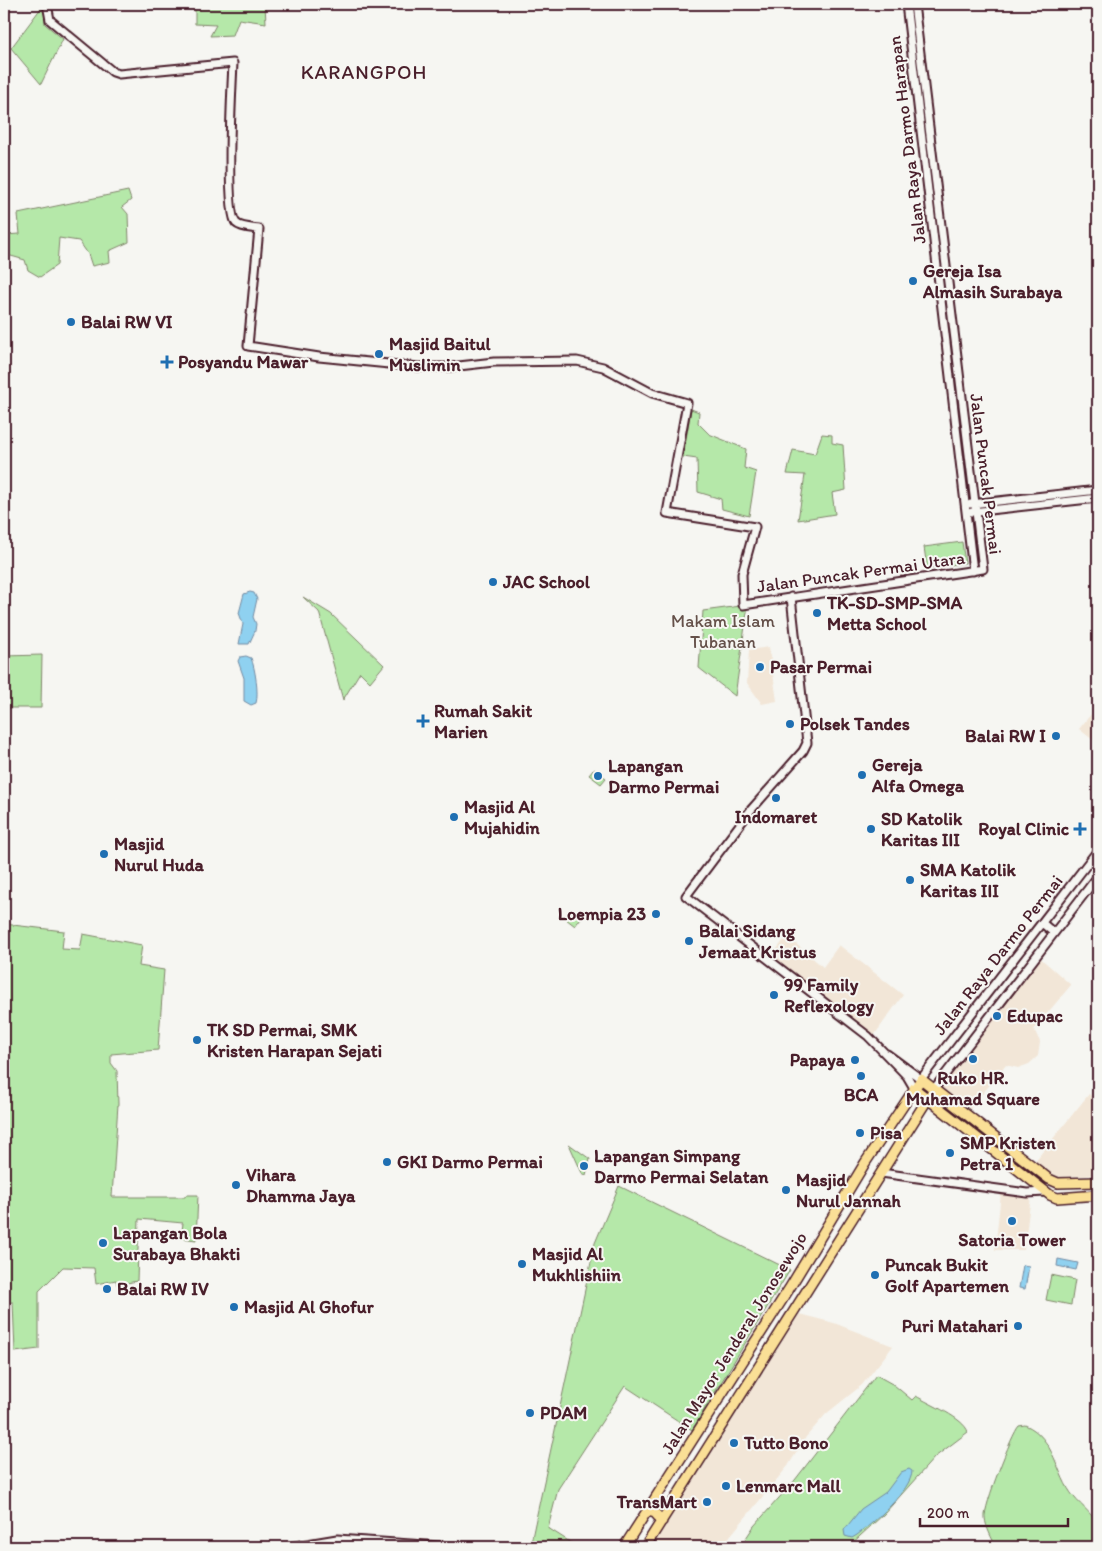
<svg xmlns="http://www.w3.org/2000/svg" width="1102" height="1551" font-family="Itim,sans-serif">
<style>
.built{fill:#f2e6d7}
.green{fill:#b5e8a9;stroke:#80846a}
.water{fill:#8fd1f0;stroke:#738aa1}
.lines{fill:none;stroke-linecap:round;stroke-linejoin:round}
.minor-casing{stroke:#4a1f2b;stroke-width:11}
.major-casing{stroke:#4a1f2b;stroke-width:12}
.minor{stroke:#f6f6f2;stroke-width:7}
.major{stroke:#fadf96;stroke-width:9}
.poi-dot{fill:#1f6fb2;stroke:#f6f6f2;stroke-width:2}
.labels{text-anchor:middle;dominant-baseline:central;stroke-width:4;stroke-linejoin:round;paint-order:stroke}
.street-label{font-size:18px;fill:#4a1f2b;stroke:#f6f6f2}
.poi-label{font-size:18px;font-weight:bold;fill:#4a1f2b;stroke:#f6f6f2;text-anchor:start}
.park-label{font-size:18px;fill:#65514a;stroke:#f6f6f2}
.quarter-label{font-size:20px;letter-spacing:1px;fill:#4a1f2b;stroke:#f6f6f2}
</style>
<rect width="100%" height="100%" fill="#f6f6f2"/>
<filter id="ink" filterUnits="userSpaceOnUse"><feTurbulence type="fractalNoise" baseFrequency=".02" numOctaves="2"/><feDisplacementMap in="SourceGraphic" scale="10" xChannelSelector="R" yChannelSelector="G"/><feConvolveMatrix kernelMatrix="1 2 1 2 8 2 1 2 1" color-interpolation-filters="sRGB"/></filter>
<g filter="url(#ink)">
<path class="built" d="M 769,647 L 777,701 L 762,704 L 747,683 L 749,650 Z
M 1092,713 L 1098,717 L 1098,733 L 1093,740 L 1079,729 Z
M 787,936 L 823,967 L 839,945 L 903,995 L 873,1037 L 770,958 Z
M 1037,955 L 1071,985 L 1034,1029 L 1040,1042 L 1038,1056 L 1029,1064 L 1018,1068 L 1006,1065 L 970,1109 L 937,1085 Z
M 1089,1094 L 1098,1101 L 1098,1175 L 1056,1178 L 1035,1161 Z
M 1001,1193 L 1031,1196 L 1024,1250 L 995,1250 Z
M 799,1314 L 834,1323 L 893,1346 L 862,1385 L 826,1414 L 806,1437 L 788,1466 L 721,1547 L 651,1547 Z"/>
<path class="green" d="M 44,4 L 45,24 L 63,39 L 41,84 L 11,48 Z
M 195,4 L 265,4 L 266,23 L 239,19 L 233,35 L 210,36 L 216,25 L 195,24 Z
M 128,191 L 131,200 L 122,207 L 128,214 L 129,242 L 109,251 L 110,262 L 92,266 L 88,254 L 79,241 L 59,238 L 57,265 L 40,277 L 28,270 L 25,260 L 4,254 L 4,235 L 20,234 L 18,214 Z
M 691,409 L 699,412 L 698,423 L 709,434 L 746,449 L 744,468 L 756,472 L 749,516 L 722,509 L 721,499 L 698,492 L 697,459 L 683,457 Z
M 822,434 L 832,435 L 832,443 L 843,445 L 846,490 L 832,493 L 835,514 L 798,520 L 805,475 L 787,474 L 793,450 L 815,454 Z
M 962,542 L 965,563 L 927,568 L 924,547 Z
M 303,597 L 331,614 L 384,665 L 370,682 L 360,672 L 343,700 L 319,612 Z
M 748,605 L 735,696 L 699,668 L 703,611 Z
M 42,655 L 41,708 L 4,708 L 4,656 Z
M 594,769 L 606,778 L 601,784 L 589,775 Z
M 572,913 L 581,918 L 575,926 L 566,919 Z
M 4,924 L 64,931 L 62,949 L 80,950 L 83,934 L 142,945 L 139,966 L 164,970 L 158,1050 L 111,1054 L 111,1063 L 117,1071 L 118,1104 L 112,1197 L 185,1197 L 186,1195 L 198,1195 L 196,1240 L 181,1238 L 183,1223 L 139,1219 L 137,1281 L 117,1285 L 116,1280 L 96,1284 L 94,1268 L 63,1267 L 39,1291 L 39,1349 L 15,1352 L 13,1302 L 4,1303 Z
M 569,1144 L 590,1159 L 586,1175 L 582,1173 Z
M 619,1186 L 790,1270 L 692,1430 L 625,1386 L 558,1489 L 548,1528 L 578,1547 L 530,1547 L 595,1243 Z
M 1051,1275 L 1075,1280 L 1071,1305 L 1046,1300 Z
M 876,1375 L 894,1385 L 912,1400 L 916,1396 C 929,1404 964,1418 968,1432 L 935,1457 L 884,1514 L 848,1547 L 740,1547 L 754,1526 L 795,1480 Z
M 1025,1425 C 1055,1437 1056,1476 1074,1497 C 1081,1506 1096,1516 1098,1528 C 1100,1533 1098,1541 1098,1547 L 996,1547 C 992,1538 986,1528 985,1518 C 983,1508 1012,1433 1019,1426 Z"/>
<path class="water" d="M 250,592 L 254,593 L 257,599 L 253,617 L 256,624 L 255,631 L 249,644 L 239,644 L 243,624 L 239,613 L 244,594 Z
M 246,656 L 251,658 C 255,668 259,693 256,703 L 251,705 L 244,701 L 244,678 L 238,661 L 240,657 Z
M 1058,1259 L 1078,1263 L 1076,1270 L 1057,1266 Z
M 1023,1265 L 1029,1266 L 1025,1289 L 1019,1288 Z
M 909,1469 L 912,1471 C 912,1490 872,1524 857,1535 L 852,1538 L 845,1536 L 844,1530 L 861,1509 L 886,1492 L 901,1472 Z"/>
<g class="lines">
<defs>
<path id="minor" d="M 47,4 L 50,20 L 113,72 L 119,74 L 233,63 C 232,85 225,211 236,223 C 241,228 253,228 259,229 L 248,346 L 319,357 L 419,367 L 450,367 L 494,362 L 577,361 L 603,367 L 652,393 L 687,403 L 667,513 L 755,527 L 742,574 L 743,605 L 983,569 L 914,4
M 906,4 L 973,571
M 971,504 L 1098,490
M 972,512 L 1098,498
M 791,597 L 807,743 L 803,751 L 750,811 L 686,896 L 868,1036 L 907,1076 L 914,1088
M 1042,923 L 1054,933
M 887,1054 L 921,1079 L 1098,850
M 934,1089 L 1098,876
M 881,1173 L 1027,1193 L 1045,1192
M 289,1547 L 337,1539 L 455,1547"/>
<path id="major" d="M 914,1088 L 1050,1195 L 1057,1198 L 1098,1195
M 647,1511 L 655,1513 L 662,1521
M 624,1547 L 789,1289 L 865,1163 L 921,1079 L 1049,1179 L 1058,1183 L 1098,1182
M 645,1547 L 934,1089"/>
</defs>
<use href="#minor" class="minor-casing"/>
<use href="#major" class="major-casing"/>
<use href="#minor" class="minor"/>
<use href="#major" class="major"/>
</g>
</g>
<g class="poi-dot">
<circle cx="913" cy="281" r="5"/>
<circle cx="71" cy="322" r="5"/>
<circle cx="379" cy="354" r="5"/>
<path d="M164.5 354.5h5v5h5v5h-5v5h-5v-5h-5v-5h5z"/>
<circle cx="493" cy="582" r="5"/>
<circle cx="817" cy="613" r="5"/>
<circle cx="760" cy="667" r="5"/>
<path d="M420.5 713.5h5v5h5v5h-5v5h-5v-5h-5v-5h5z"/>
<circle cx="790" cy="724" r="5"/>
<circle cx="1056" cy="736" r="5"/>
<circle cx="862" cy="775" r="5"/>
<circle cx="598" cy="776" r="5"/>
<circle cx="776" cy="798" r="5"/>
<circle cx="454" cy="817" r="5"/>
<circle cx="871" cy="829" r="5"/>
<path d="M1077.5 821.5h5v5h5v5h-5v5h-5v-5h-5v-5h5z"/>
<circle cx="104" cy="854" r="5"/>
<circle cx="910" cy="880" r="5"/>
<circle cx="656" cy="914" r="5"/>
<circle cx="689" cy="941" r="5"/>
<circle cx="774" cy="995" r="5"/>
<circle cx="997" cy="1016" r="5"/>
<circle cx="197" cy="1040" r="5"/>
<circle cx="973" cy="1059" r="5"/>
<circle cx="855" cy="1060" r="5"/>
<circle cx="861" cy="1076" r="5"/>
<circle cx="860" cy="1133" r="5"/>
<circle cx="950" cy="1153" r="5"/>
<circle cx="387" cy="1162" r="5"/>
<circle cx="584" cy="1166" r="5"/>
<circle cx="236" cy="1185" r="5"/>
<circle cx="786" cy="1190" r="5"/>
<circle cx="1012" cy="1221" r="5"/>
<circle cx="103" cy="1243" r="5"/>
<circle cx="522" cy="1264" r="5"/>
<circle cx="875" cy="1275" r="5"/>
<circle cx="107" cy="1289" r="5"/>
<circle cx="234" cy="1307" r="5"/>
<circle cx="1018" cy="1326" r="5"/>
<circle cx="530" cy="1413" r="5"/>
<circle cx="734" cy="1443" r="5"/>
<circle cx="726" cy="1486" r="5"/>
<circle cx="707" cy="1502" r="5"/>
</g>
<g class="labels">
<g class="street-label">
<text transform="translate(907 140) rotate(-97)">Jalan Raya Darmo Harapan</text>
<text transform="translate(986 474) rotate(83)">Jalan Puncak Permai</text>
<text transform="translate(861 572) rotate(-8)">Jalan Puncak Permai Utara</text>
<text transform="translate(998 955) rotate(-52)">Jalan Raya Darmo Permai</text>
<text transform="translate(734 1343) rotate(-58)">Jalan Mayor Jenderal Jonosewojo</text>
</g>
<g class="poi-label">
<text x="923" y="271">Gereja Isa<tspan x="923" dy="21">Almasih Surabaya</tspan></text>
<text x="81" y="322">Balai RW VI</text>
<text x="389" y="344">Masjid Baitul<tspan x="389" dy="21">Muslimin</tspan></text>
<text x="178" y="362">Posyandu Mawar</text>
<text x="503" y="582">JAC School</text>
<text x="827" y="603">TK-SD-SMP-SMA<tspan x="827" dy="21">Metta School</tspan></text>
<text x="770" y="667">Pasar Permai</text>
<text x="434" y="711">Rumah Sakit<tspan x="434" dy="21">Marien</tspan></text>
<text x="800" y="724">Polsek Tandes</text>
<text x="1046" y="736" text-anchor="end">Balai RW I</text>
<text x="872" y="765">Gereja<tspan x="872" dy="21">Alfa Omega</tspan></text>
<text x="608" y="766">Lapangan<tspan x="608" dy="21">Darmo Permai</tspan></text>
<text x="464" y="807">Masjid Al<tspan x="464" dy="21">Mujahidin</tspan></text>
<text x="776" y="817" text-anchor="middle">Indomaret</text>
<text x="881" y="819">SD Katolik<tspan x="881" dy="21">Karitas III</tspan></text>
<text x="1069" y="829" text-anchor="end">Royal Clinic</text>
<text x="114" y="844">Masjid<tspan x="114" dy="21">Nurul Huda</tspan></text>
<text x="920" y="870">SMA Katolik<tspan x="920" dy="21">Karitas III</tspan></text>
<text x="646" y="914" text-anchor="end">Loempia 23</text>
<text x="699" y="931">Balai Sidang<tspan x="699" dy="21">Jemaat Kristus</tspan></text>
<text x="784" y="985">99 Family<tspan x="784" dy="21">Reflexology</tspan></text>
<text x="1007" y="1016">Edupac</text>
<text x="207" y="1030">TK SD Permai, SMK<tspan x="207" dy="21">Kristen Harapan Sejati</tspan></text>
<text x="845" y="1060" text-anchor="end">Papaya</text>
<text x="973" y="1078" text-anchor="middle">Ruko HR.<tspan x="973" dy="21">Muhamad Square</tspan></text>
<text x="861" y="1095" text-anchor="middle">BCA</text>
<text x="870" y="1133">Pisa</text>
<text x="960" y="1143">SMP Kristen<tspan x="960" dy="21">Petra 1</tspan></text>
<text x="594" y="1156">Lapangan Simpang<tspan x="594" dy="21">Darmo Permai Selatan</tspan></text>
<text x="397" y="1162">GKI Darmo Permai</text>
<text x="246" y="1175">Vihara<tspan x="246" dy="21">Dhamma Jaya</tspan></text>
<text x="796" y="1180">Masjid<tspan x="796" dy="21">Nurul Jannah</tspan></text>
<text x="113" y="1233">Lapangan Bola<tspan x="113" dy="21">Surabaya Bhakti</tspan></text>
<text x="1012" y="1240" text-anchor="middle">Satoria Tower</text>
<text x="532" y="1254">Masjid Al<tspan x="532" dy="21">Mukhlishiin</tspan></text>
<text x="885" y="1265">Puncak Bukit<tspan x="885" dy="21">Golf Apartemen</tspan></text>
<text x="117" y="1289">Balai RW IV</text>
<text x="244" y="1307">Masjid Al Ghofur</text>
<text x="1008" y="1326" text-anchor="end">Puri Matahari</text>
<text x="540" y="1413">PDAM</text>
<text x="744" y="1443">Tutto Bono</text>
<text x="736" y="1486">Lenmarc Mall</text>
<text x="697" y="1502" text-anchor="end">TransMart</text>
</g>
<g class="park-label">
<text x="723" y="621">Makam Islam<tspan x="723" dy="21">Tubanan</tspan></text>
</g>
<g class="quarter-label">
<text x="364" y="72">KARANGPOH</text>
</g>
</g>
<rect width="1102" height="1551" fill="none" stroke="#f6f6f2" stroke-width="20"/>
<rect x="10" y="10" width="1082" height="1531" fill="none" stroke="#4a1f2b" stroke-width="2" filter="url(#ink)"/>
<path d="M920 1518v8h148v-8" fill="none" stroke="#4a1f2b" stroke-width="2.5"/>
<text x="927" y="1518" font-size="15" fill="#4a1f2b" stroke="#f6f6f2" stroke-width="4" paint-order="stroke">200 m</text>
</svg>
